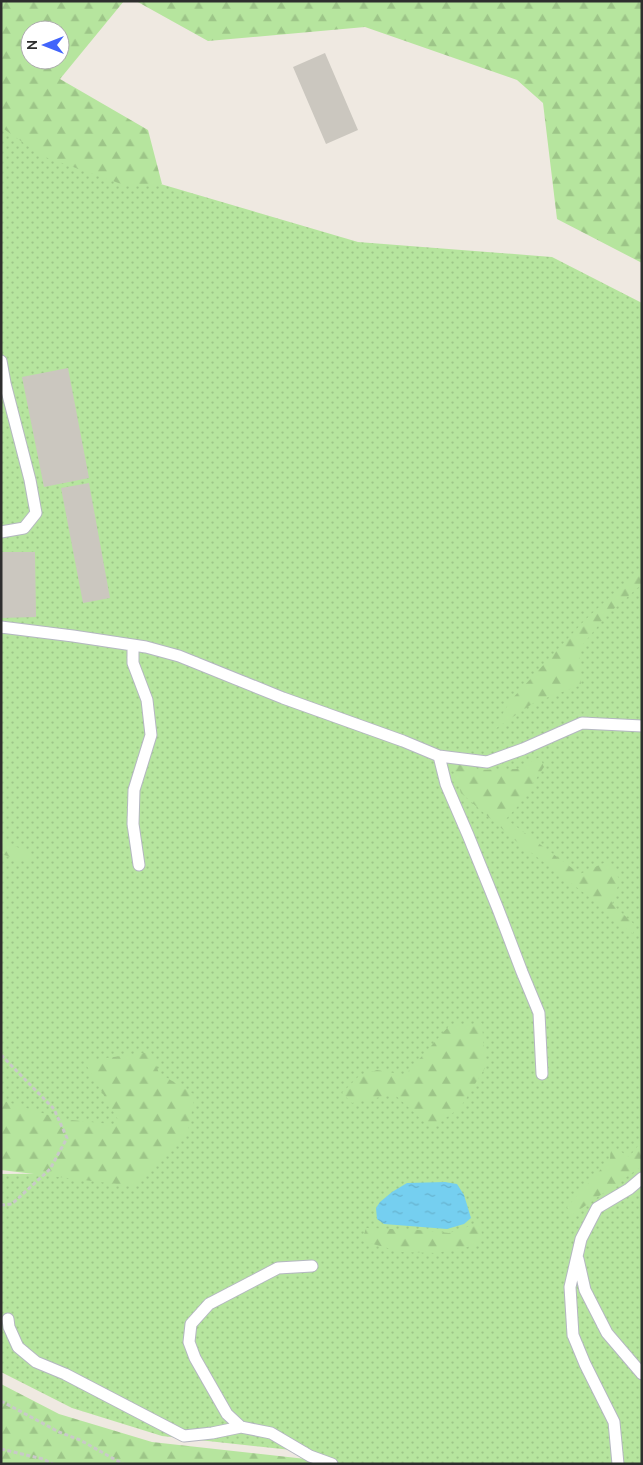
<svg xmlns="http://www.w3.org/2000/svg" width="643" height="1465" font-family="Ubuntu,sans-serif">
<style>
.grass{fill:url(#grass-dots)}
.forest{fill:url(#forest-firs);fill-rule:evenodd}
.water{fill:url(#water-ripples)}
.building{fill:#cbc7bf}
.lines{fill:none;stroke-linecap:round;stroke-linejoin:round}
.service-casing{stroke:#b4b7c1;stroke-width:13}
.path{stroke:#c9c9c9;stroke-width:3;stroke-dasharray:4 2.5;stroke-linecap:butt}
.service{stroke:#fff;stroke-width:11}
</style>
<defs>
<pattern id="grass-dots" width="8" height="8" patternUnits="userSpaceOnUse" patternTransform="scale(1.25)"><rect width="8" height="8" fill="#b6e59e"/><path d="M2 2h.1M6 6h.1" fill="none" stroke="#9dc588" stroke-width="1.8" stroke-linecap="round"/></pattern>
<pattern id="forest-firs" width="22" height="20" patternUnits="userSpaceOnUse" patternTransform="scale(1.25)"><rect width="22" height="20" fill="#b6e59e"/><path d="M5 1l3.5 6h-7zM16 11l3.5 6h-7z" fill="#9dc588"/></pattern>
<pattern id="water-ripples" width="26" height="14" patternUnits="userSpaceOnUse" patternTransform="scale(1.25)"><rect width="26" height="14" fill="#75cff0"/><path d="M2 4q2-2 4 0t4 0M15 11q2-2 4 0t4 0" fill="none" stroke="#66b2ce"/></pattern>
</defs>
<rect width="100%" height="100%" fill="#efe9e1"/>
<path class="grass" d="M 1,120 L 113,170 L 358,242 L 552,257 L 642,303 L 642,1464 L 341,1464 L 310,1452 L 162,1436 L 72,1408 L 1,1372 L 1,1174 L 130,1173 L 121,1133 L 1,1111 Z"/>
<path class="forest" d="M 1,1 L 124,1 L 60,79 L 148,130 L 162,184 L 127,186 L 42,156 L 1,127 ZM 30,30 L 60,30 L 60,60 L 30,60 Z
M 136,1 L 642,1 L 642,263 L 557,219 L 543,103 L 517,80 L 365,27 L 208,41 Z
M 642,567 L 642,584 L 607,615 L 579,649 L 581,685 L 535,702 L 492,731 L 511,700 L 584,621 Z
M 475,747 L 463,757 L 478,770 L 517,769 L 540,757 L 544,767 L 518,806 L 506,819 L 580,874 L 608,861 L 620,880 L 612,904 L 635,925 L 633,934 L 588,896 L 516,841 L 461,793 L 448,755 Z
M 1,839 L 29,853 L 29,863 L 1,854 Z
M 482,1023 L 485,1068 L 460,1108 L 431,1128 L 394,1094 L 352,1103 L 342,1093 L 359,1076 L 377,1070 L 405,1075 L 449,1026 Z
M 151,1052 L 159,1073 L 195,1095 L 188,1131 L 133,1186 L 1,1170 L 1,1100 L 61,1119 L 121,1125 L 84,1061 Z
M 642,1141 L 642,1166 L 572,1215 L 567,1207 L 610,1159 L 611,1145 L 629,1157 Z
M 473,1225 L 481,1225 L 482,1240 L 467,1247 L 436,1253 L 402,1252 L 362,1241 L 366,1228 L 418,1230 L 449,1233 Z
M 1,1384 L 59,1414 L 152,1442 L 306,1459 L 317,1464 L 1,1464 Z"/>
<path class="water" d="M 445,1182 L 457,1184 L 464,1195 L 471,1218 L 464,1224 L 447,1229 L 384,1224 L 377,1219 L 376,1208 L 380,1202 L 392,1192 L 407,1183 Z"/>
<path class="building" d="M 325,53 L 358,130 L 326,144 L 293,67 Z
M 68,368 L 89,478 L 44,487 L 22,377 Z
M 89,483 L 110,598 L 83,603 L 61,488 Z
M 1,552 L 35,552 L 36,617 L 1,618 Z"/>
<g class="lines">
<defs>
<path id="service" d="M 1,361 L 5,383 L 2,388
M 1,532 L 24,528 L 36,513 L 30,480 L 5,383
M 1,627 L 73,636 L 146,647 L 179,656 L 283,698 L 403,741 L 439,756 L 487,762 L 523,749 L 582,723 L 642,726
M 133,645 L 133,663 L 147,700 L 151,735 L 134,790 L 133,824 L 139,865
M 439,756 L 446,784 L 468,835 L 498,909 L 522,972 L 539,1013 L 542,1074
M 578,1259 L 585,1290 L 607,1333 L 642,1374
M 312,1266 L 278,1268 L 209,1304 L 191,1324 L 189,1342 L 195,1358 L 227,1414 L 241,1427 L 271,1433 L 310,1456 L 332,1464
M 8,1319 L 9,1327 L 18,1347 L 36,1362 L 65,1374 L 184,1436 L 212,1433 L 241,1427
M 618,1464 L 614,1422 L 585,1364 L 573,1335 L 570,1287 L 581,1239 L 597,1208 L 629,1189 L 642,1178"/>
</defs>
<use href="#service" class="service-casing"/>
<path class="path" d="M 1,1055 L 54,1109 L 67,1138 L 50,1169 L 12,1204 L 1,1205
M 1,1401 L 59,1432 L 80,1440 L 123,1464
M 1,1449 L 43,1459 L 53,1464"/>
<use href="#service" class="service"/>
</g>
<rect width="643" height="1465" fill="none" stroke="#2e2e2e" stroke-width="5"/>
<g transform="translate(45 45) rotate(270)"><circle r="24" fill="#ffffff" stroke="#ababab"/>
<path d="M0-4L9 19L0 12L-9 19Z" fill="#4264fb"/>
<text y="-8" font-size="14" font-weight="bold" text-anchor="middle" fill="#2e2e2e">N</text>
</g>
</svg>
